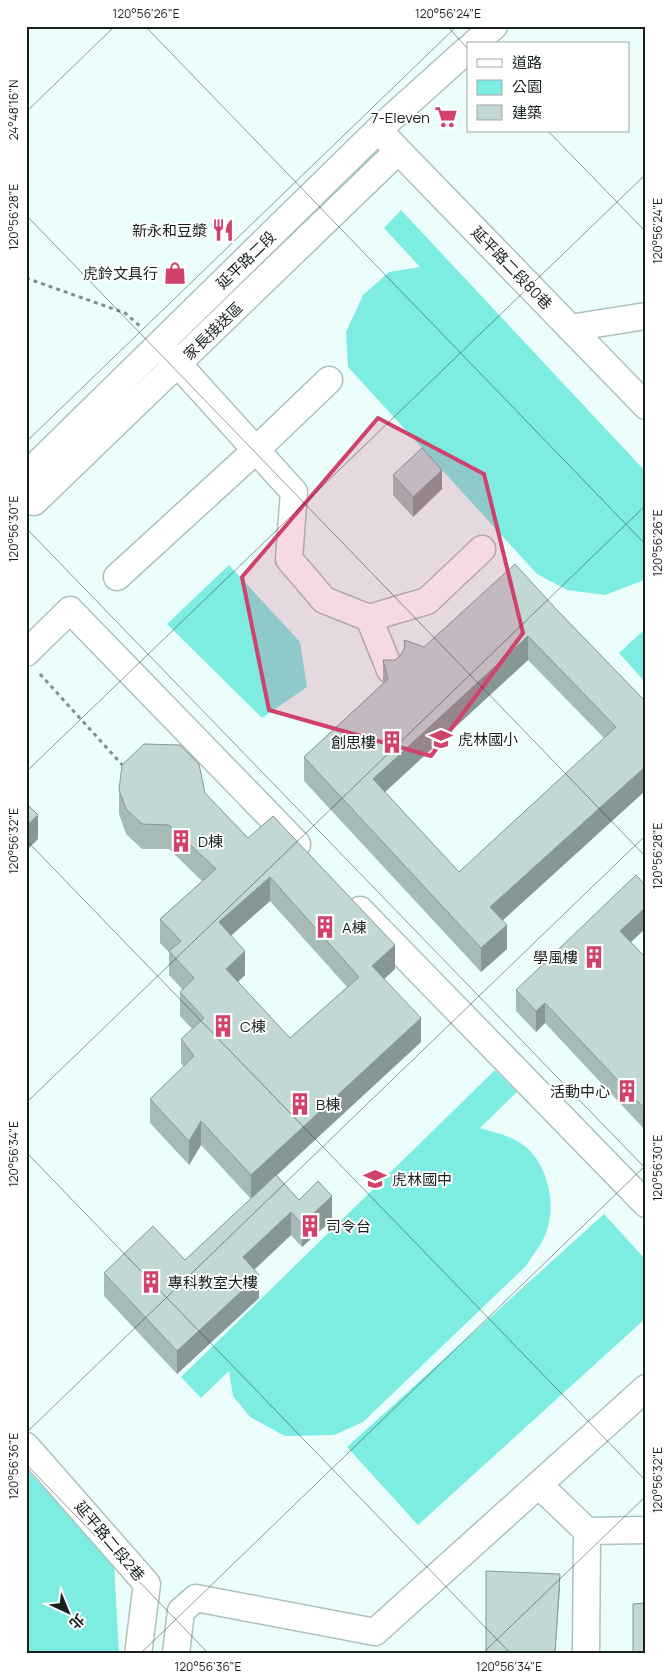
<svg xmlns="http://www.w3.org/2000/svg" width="672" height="1680" font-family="Manrope,'Noto Sans TC',sans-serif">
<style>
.green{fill:#7dede2}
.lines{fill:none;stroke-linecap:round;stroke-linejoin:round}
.minor-casing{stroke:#abc2be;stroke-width:29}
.path{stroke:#818f8d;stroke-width:3;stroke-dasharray:4 4;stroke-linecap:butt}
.minor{stroke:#fff;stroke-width:26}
.wall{fill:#a6bab7;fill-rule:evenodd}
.shaded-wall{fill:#879795}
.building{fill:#c1d8d5;stroke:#879795;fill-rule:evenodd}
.marked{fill:#d0426c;fill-opacity:0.2;stroke:#d0426c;stroke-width:4;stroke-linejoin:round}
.ticks{fill:none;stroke:#182120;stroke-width:1;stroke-opacity:0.45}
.labels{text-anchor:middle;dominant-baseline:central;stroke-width:4;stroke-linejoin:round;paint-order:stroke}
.poi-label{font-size:15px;fill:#182120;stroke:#fff;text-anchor:start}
.street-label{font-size:15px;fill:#182120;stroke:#fff}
.neatline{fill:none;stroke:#182120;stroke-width:2}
.ticks-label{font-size:12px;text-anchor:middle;fill:#182120}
</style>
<rect width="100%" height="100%" fill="#ebfefc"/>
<path class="green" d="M 401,210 L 646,472 L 644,580 L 605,595 L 567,590 L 537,574 L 348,367 L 346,332 L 363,295 L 389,272 L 420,267 L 384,228 Z
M 229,565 L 300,642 L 307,687 L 262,718 L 167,624 Z
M 646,628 L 646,683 L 619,653 Z
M 495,1070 L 517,1092 L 480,1128 C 496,1133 513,1136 526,1147 C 550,1168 558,1211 543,1240 C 538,1249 531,1257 526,1266 L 363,1422 L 334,1435 L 285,1436 L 250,1417 L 233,1396 L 229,1371 L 201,1398 L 181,1377 Z
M 604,1214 L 646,1260 L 646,1318 L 418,1525 L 347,1447 Z
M 26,1469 L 114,1562 L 119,1654 L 26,1654 Z"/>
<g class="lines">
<defs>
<path id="minor" d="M 474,44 L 494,26
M 386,138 L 646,406
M 570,328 L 646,316
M 167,352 L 294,492 L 289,559 L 324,600 L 369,618 L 390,670
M 26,475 L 378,130 L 468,49
M 26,494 L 34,502 L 398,151
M 117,577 L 256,450 L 329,380
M 369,618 L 427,601 L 482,549
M 26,653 L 70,610 L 297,844
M 360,910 L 646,1204
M 26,1446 L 147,1584 L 138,1654
M 539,1485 L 587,1531 L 586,1654
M 587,1531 L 646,1530
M 176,1654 L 181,1611 L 196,1598 L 375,1632 L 646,1388"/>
</defs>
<use href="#minor" class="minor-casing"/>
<path class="path" d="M 26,278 L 125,313 L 141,327
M 40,674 L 125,768"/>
<use href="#minor" class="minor"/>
</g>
<path class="wall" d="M 393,475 L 442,489 L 413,517 L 393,495 Z
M 556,609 L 646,702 L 646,790 L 503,920 L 507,949 L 481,972 L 304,781 L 304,757 L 383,684 L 383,660 L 395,660 L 401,655 L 404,650 L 404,640 L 424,647 ZM 528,660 L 604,738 L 459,872 L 385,792 Z
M 119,790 L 205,793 L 248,838 L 395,969 L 384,979 L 421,1042 L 276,1176 L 299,1200 L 332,1220 L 302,1247 L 291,1235 L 254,1270 L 259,1298 L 177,1374 L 104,1296 L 104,1273 L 185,1260 L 251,1199 L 201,1145 L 189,1165 L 150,1123 L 150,1099 L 184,1067 L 181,1063 L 181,1039 L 192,1029 L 180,1016 L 180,992 L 182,989 L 169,975 L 169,952 L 160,943 L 160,919 L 202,881 L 169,849 L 142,849 L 126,834 L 119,814 ZM 270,901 L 347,987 L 290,1038 L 238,982 L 245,975 L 231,936 Z
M 646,886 L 646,928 L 631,942 L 646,958 L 646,1131 L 545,1023 L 536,1032 L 516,1011 L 516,990 Z"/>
<path class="shaded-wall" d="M 442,470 L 442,489 L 413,517 L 413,497 Z
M 528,636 L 528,660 L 373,803 L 373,779 Z
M 646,766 L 646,790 L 490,932 L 490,907 Z
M 38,815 L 38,839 L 26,851 L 26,826 Z
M 270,877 L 270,901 L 219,946 L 219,922 Z
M 646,907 L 646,928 L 620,952 L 620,931 Z
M 507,925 L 507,949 L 481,972 L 481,948 Z
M 395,945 L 395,969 L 372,990 L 372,966 Z
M 245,951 L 245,975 L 226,993 L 226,969 Z
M 545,1003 L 545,1023 L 536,1032 L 536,1011 Z
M 421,1018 L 421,1042 L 251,1199 L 251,1175 Z
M 201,1121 L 201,1145 L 189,1165 L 189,1141 Z
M 332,1196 L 332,1220 L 302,1247 L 302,1224 Z
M 291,1212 L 291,1235 L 243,1280 L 243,1257 Z
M 259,1275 L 259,1298 L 177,1374 L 177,1351 Z
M 560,1574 L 560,1588 L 555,1654 Z"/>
<path class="building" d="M 422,448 L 442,470 L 413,497 L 393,475 Z
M 515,564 L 556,609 L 646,702 L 646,766 L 490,907 L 507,925 L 481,948 L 304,757 L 388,679 L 383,660 L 395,660 L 401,655 L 405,647 L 404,640 L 424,647 ZM 528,636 L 616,727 L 459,872 L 373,779 Z
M 144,744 L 180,745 L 199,764 L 205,793 L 248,838 L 273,816 L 395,945 L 372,966 L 421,1018 L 251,1175 L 201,1121 L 189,1141 L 150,1099 L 194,1056 L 181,1039 L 204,1018 L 180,992 L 194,978 L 169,951 L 181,941 L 160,919 L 216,869 L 169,825 L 142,824 L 126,809 L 119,790 L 122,765 ZM 270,877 L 359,977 L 290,1038 L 226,969 L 245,951 L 219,922 Z
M 26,803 L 38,815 L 26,826 Z
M 636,875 L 646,886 L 646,907 L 620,931 L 646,958 L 646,1110 L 545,1003 L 536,1011 L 516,990 Z
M 276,1175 L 299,1200 L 318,1181 L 332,1196 L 302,1224 L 291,1212 L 243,1257 L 259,1275 L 177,1351 L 104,1273 L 153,1226 L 185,1260 Z
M 486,1571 L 560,1574 L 555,1654 L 490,1654 L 486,1650 Z
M 646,1603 L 646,1654 L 633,1654 L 633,1604 Z"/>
<path class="marked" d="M 378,418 L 484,474 L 523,633 L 431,756 L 269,710 L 242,577 Z"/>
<path class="ticks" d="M 145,26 L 646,545M 447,26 L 468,49M 26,112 L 115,26M 548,131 L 646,232M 26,215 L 646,857M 26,442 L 457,26M 26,528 L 646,1169M 26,772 L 646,174M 26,840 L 646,1481M 26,1103 L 646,505M 26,1152 L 511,1654M 26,1433 L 646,835M 26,1464 L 209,1654M 140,1654 L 646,1165M 482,1654 L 646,1496"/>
<defs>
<symbol id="supermarket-bare" viewBox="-9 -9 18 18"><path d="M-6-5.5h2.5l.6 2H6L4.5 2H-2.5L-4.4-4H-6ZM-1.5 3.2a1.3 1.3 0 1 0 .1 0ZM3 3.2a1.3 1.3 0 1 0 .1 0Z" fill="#d0426c" stroke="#fff" stroke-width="2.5" paint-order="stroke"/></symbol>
<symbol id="restaurant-bare" viewBox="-9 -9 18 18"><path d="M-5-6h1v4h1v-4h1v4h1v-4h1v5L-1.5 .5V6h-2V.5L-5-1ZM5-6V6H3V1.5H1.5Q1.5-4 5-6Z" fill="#d0426c" stroke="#fff" stroke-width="2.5" paint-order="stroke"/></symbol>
<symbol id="shop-bare" viewBox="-9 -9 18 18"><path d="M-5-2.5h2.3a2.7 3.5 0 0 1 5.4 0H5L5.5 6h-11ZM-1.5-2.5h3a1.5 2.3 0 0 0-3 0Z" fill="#d0426c" stroke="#fff" stroke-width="2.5" paint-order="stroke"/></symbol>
<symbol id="school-bare" viewBox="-9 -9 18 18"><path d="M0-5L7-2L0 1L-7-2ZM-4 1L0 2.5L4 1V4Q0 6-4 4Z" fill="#d0426c" stroke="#fff" stroke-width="2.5" paint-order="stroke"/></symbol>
<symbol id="building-bare" viewBox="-9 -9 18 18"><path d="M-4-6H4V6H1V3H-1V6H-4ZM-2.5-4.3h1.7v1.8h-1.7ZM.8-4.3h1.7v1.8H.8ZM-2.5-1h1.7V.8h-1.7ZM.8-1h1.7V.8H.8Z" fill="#d0426c" stroke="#fff" stroke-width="2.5" paint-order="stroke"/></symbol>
</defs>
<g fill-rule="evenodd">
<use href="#supermarket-bare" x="430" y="101" width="32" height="32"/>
<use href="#restaurant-bare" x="207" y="214" width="32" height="32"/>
<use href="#shop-bare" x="159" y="257" width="32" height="32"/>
<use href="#school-bare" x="425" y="723" width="32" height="32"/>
<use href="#building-bare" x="376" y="726" width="32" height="32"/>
<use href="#building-bare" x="165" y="825" width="32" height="32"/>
<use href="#building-bare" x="309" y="911" width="32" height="32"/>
<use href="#building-bare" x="578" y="941" width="32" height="32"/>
<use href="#building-bare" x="207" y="1010" width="32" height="32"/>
<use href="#building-bare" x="611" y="1075" width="32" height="32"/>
<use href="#building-bare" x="284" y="1088" width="32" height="32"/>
<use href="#school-bare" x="359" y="1163" width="32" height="32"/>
<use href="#building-bare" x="294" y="1210" width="32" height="32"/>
<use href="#building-bare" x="135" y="1266" width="32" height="32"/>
</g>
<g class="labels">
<g class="poi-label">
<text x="430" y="117" text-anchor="end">7-Eleven</text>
<text x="207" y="230" text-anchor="end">新永和豆漿</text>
<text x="158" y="273" text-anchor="end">虎鈴文具行</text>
<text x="458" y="739">虎林國小</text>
<text x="376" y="742" text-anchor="end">創思樓</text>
<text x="198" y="841">D棟</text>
<text x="342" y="927">A棟</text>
<text x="578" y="957" text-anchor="end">學風樓</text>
<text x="240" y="1026">C棟</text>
<text x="610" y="1091" text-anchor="end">活動中心</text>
<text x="316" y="1104">B棟</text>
<text x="392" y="1179">虎林國中</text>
<text x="326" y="1226">司令台</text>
<text x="168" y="1282">專科教室大樓</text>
</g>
<g class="street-label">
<text transform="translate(246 260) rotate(-44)">延平路二段</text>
<text transform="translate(512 268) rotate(46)">延平路二段80巷</text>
<text transform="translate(213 331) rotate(-44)">家長接送區</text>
<text transform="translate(110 1541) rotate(50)">延平路二段2巷</text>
</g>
</g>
<rect width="672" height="1680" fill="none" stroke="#ffffff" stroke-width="55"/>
<rect x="467" y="42" width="162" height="90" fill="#ffffff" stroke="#a3a6a6"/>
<rect x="477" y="59" width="25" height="8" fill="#ffffff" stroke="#a3a6a6"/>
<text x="512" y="68" font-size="15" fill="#182120">道路</text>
<rect x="477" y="80" width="25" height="15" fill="#7dede2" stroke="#a3a6a6"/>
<text x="512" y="92" font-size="15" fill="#182120">公園</text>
<rect x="477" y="105" width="25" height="15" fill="#c1d8d5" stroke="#a3a6a6"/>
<text x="512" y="118" font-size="15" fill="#182120">建築</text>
<g transform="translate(68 1612) rotate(136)" stroke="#ffffff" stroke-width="4" paint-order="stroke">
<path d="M0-4L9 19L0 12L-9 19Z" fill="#182120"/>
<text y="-8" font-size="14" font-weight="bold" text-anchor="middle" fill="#182120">北</text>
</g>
<rect x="28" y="28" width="616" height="1624" class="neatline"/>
<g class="ticks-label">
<text x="146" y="18">120°56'26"E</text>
<text x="448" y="18">120°56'24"E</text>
<text transform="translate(14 110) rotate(-90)" y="4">24°48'16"N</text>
<text transform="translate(14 217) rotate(-90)" y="4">120°56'28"E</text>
<text transform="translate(658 231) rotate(-90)" y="4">120°56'24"E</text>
<text transform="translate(14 529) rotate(-90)" y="4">120°56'30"E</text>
<text transform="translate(658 543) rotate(-90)" y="4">120°56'26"E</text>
<text transform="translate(14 841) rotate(-90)" y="4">120°56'32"E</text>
<text transform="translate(658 856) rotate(-90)" y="4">120°56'28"E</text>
<text transform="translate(14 1154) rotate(-90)" y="4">120°56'34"E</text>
<text transform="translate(658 1168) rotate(-90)" y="4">120°56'30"E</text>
<text transform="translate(14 1466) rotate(-90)" y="4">120°56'36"E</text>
<text transform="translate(658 1480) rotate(-90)" y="4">120°56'32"E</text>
<text x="208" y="1671">120°56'36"E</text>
<text x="509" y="1671">120°56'34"E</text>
</g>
</svg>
